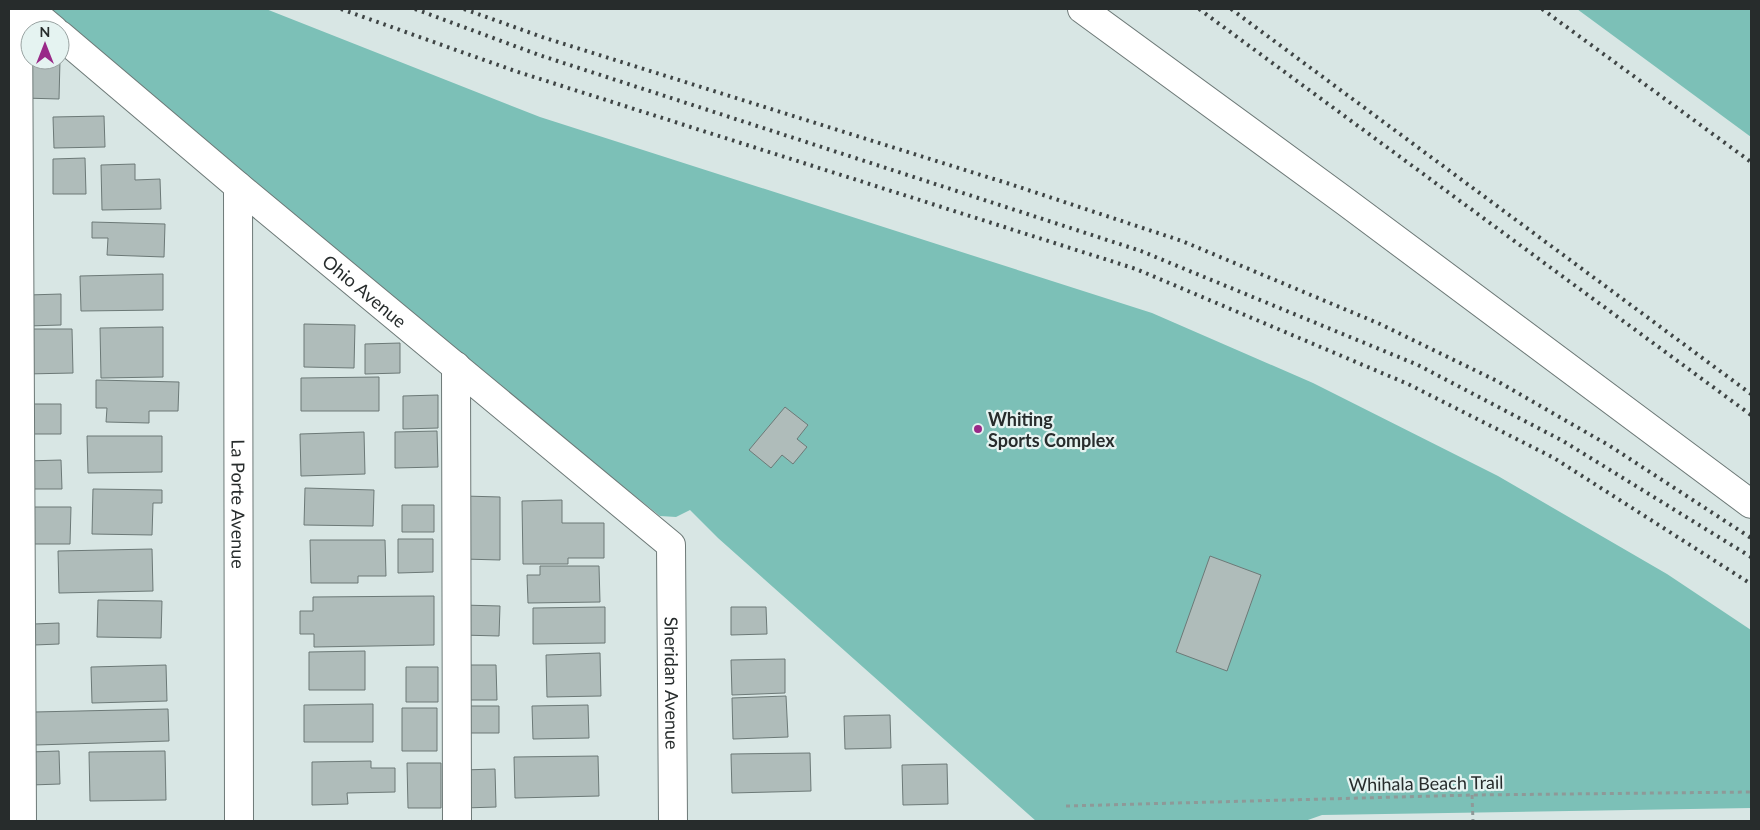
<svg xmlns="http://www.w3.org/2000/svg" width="1760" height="830" font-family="Lato,sans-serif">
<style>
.green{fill:#7cc0b7}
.building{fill:#afbcba;stroke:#6c7977}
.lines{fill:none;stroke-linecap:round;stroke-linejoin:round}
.minor-casing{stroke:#6d7977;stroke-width:30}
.path{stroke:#8e9998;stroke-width:3;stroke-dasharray:4 4;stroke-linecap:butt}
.minor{stroke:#fff;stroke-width:28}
.rail{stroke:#3f4545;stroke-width:4;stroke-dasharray:2.5 5;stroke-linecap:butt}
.poi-dot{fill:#992988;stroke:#e5f3f1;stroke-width:2}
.labels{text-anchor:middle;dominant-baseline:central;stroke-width:4.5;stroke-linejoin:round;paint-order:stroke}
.street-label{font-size:18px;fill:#272c2c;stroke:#e5f3f1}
.poi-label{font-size:18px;font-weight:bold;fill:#272c2c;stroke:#e5f3f1;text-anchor:start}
</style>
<rect width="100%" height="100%" fill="#d8e6e4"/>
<path class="green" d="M 43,9 L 266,9 L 540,117 L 1152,313 L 1313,383 L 1498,476 L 1667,574 L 1751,630 L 1751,808 L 1322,815 L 1305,821 L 1036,821 L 718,538 L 690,510 L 676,517 L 660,516 L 277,210 Z
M 1577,9 L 1751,9 L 1751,137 Z"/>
<path class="building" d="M 30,60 L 60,60 L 59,99 L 23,98 Z
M 104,116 L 105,147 L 54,148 L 53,117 Z
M 85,158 L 86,194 L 53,194 L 53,159 Z
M 135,164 L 135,180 L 160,179 L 161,209 L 102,210 L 101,165 Z
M 92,222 L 165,224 L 164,257 L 107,255 L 108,238 L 92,238 Z
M 163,274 L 163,310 L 81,311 L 80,276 Z
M 61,294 L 61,325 L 28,326 L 28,295 Z
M 304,324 L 355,325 L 354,368 L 304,367 Z
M 163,327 L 163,377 L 101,378 L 100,328 Z
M 25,329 L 72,329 L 73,373 L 26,374 Z
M 400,343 L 400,373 L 365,374 L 365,344 Z
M 379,377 L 379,411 L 301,411 L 301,378 Z
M 96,380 L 179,382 L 178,411 L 149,411 L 149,423 L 106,422 L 107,408 L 96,408 Z
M 438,395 L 438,428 L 403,429 L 403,396 Z
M 31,404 L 61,404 L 61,434 L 30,434 Z
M 785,407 L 808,425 L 797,439 L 807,447 L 793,464 L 782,455 L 771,468 L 749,450 Z
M 437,431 L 438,467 L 395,468 L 395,432 Z
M 364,432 L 365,474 L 301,476 L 300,434 Z
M 87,436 L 162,436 L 162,472 L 88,473 Z
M 61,460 L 62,489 L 27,489 L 26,461 Z
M 305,488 L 374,490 L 373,526 L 304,525 Z
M 93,489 L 162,490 L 162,503 L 153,503 L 152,535 L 92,534 Z
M 464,496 L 500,497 L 500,560 L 463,559 Z
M 562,500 L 562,523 L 604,523 L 604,558 L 568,558 L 568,564 L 523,564 L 522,501 Z
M 402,505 L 434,505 L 434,532 L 402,532 Z
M 28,507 L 71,507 L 70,544 L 28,544 Z
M 398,539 L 433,539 L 433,572 L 398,573 Z
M 310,540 L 385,540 L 386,576 L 358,576 L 358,583 L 311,583 Z
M 152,549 L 153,591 L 59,593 L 58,551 Z
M 1210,556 L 1261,575 L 1227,671 L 1176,652 Z
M 540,566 L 599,566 L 600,602 L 528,603 L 527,575 L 540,575 Z
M 434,596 L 434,645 L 314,647 L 314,634 L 300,634 L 300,611 L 313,611 L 313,597 Z
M 98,600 L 162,601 L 161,638 L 97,637 Z
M 462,605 L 500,606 L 499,636 L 461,635 Z
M 605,607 L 605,643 L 533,644 L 533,608 Z
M 731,607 L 766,607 L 767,634 L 731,635 Z
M 59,623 L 59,644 L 34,645 L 34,624 Z
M 365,651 L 365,690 L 309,690 L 309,652 Z
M 600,653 L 601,696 L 547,697 L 546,655 Z
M 785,659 L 785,693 L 732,695 L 731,660 Z
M 166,665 L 167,701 L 92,703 L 91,667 Z
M 462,665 L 496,665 L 497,700 L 463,700 Z
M 406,667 L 438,667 L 438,702 L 406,702 Z
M 786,696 L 788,737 L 733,739 L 732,698 Z
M 373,704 L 373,742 L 304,742 L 304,705 Z
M 588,705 L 589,738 L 533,739 L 532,706 Z
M 467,706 L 499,706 L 499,733 L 467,733 Z
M 402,708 L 437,708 L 437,751 L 402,751 Z
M 168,709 L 169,741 L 35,745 L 34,712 Z
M 890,715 L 891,748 L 845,749 L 844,716 Z
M 59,751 L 60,784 L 31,785 L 30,752 Z
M 165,751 L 166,800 L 90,801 L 89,752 Z
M 810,753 L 811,791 L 732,793 L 731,754 Z
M 598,756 L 599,796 L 515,798 L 514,757 Z
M 371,761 L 371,768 L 395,768 L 395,792 L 347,793 L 348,804 L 312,805 L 312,762 Z
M 407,763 L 441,763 L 441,808 L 408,808 Z
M 947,764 L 948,804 L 903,805 L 902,765 Z
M 495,769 L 496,807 L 464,808 L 463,770 Z"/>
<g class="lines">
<defs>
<g id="minor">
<path d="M 18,9 L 22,821"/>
<path d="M 29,9 L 54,30"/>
<path d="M 1082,9 L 1346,202 L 1751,504"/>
<path id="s1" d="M 60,35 L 238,186 L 671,545 L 673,821"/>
<path id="s2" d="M 238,186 L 239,821"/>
<path d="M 456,366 L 457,821"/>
</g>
</defs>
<use href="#minor" class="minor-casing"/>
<path class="path" d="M 1472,795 L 1473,821
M 1066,806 L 1472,795 L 1751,792"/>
<use href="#minor" class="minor"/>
<path class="rail" d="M 341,9 L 515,71 L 1136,269 L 1408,384 L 1554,458 L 1751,584
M 415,9 L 539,55 L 1141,251 L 1418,365 L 1563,441 L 1751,557
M 464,9 L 545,38 L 1013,185 L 1182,241 L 1380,324 L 1497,381 L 1610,446 L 1751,538
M 1199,9 L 1751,415
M 1231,9 L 1751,394
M 1542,9 L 1751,162"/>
</g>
<circle class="poi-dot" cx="978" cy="429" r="5"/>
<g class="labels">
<g class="street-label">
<text stroke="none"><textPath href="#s1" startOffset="398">Ohio Avenue</textPath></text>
<text stroke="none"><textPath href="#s2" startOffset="318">La Porte Avenue</textPath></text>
<text stroke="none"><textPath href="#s1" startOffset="934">Sheridan Avenue</textPath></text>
<text transform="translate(1426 783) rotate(-1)">Whihala Beach Trail</text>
</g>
<g class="poi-label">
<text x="988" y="419">Whiting<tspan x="988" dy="21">Sports Complex</tspan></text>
</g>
</g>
<rect width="1760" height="830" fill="none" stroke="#272c2c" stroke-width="20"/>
<g transform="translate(45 45)"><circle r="24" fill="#e5f3f1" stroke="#99a3a2"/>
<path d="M0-4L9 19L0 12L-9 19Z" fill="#992988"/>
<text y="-8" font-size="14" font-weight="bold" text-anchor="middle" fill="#272c2c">N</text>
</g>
</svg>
